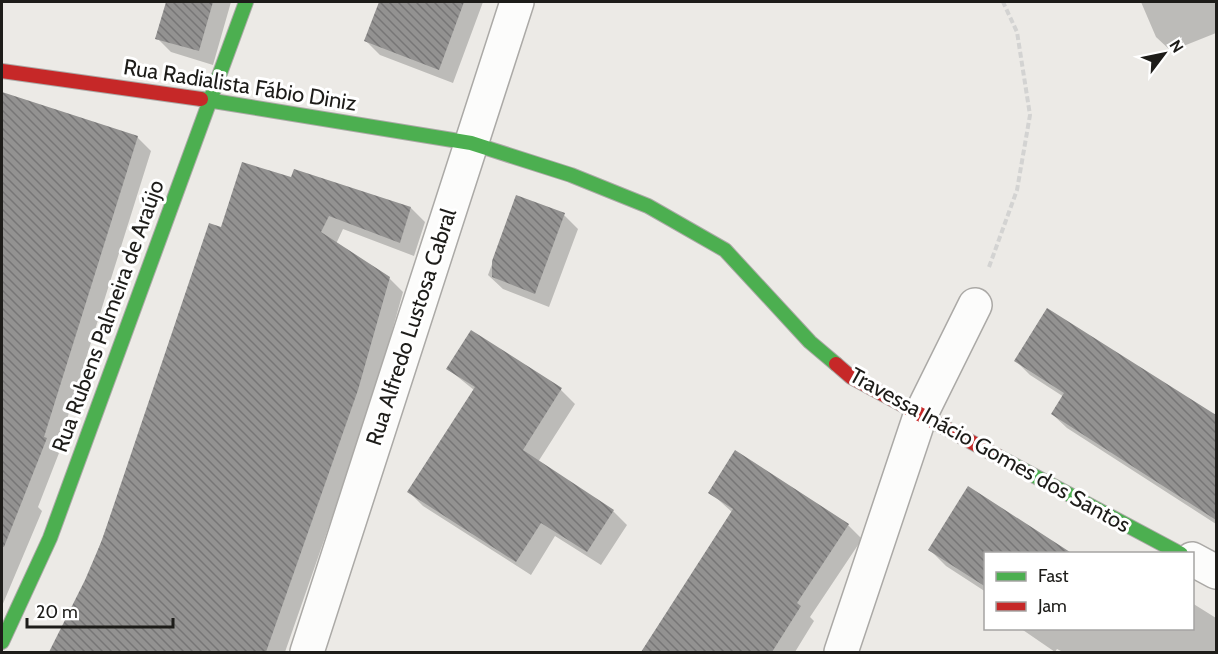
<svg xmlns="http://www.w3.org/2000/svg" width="1218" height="654" font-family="Cabin,sans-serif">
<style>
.shadow{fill:#0003}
.building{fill:url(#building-back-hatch)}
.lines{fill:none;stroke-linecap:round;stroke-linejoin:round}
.street-casing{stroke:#aba9a6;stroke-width:36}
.fast-casing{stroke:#aba9a6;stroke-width:16}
.jam-casing{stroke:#aba9a6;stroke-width:16}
.path{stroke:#d3d3d2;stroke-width:4;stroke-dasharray:6 3;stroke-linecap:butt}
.street{stroke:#fcfcfb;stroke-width:33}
.fast{stroke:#4caf50;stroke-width:14}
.jam{stroke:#c62828;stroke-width:14}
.labels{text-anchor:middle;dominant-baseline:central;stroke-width:6;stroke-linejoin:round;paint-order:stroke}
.street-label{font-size:22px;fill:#1d1c19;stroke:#fff}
</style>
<defs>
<pattern id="building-back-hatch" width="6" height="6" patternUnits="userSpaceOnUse" patternTransform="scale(1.5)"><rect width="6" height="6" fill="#939291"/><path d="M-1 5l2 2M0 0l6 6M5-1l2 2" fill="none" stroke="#777676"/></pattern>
</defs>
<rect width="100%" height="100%" fill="#eceae6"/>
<path class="shadow" d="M 168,2 L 231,2 L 213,65 L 171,52 L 157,38 Z
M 381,2 L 483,2 L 453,83 L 380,55 L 366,41 Z
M 1141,2 L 1216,2 L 1216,33 L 1171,51 L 1156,37 Z
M 2,94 L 137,137 L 151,151 L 57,451 L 59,453 L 38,507 L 42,511 L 2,606 Z
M 291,179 L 411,208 L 425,222 L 414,256 L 343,229 L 336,244 L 389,278 L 403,292 L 372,403 L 285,652 L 50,652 L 87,581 L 144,423 L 222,229 Z
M 517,197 L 564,215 L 578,229 L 549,307 L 503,289 L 488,275 Z
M 1047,310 L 1216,417 L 1216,524 L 1067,428 L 1052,414 L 1064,397 L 1030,375 L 1016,361 Z
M 472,332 L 561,390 L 575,404 L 538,462 L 613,511 L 627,525 L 601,565 L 555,536 L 531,575 L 423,506 L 409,492 L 474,390 L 448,369 Z
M 710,492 L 848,525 L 862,539 L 810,617 L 814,621 L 795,652 L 643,652 L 733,513 Z
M 930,550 L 986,554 L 986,592 L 946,566 Z
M 1192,603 L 1216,618 L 1216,652 L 1063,652 L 1057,649 L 1055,652 L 1020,628 L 1192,628 Z"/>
<path class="building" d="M 166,2 L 213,2 L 199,51 L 155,39 Z
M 379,2 L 464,2 L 439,70 L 364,41 Z
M 2,92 L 138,136 L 44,437 L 47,438 L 4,547 L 2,546 Z
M 242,162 L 291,177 L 294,169 L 411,207 L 400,243 L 329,216 L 321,232 L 390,277 L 358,390 L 266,652 L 49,652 L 85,580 L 102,540 L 209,223 L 221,227 Z
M 516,195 L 565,213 L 535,294 L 492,277 L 492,261 Z
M 1047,308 L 1216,415 L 1216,520 L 1051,414 L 1064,393 L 1014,361 Z
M 471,330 L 562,388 L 523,450 L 614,510 L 587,552 L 541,523 L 516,562 L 407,492 L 475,387 L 446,369 Z
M 735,450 L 849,524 L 797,603 L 801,606 L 772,652 L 641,652 L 733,509 L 708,493 Z
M 968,486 L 1073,554 L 986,554 L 986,587 L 928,550 Z"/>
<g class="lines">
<defs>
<path id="street" d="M 1192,559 L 1216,572
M 307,652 L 517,2
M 841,652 L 920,416 L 975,305"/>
<path id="fast" d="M 201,99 L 471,143 L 571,175 L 648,206 L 725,250 L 810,342 L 836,364
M 999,457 L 1181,554
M 2,642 L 50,538 L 246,2"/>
<path id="jam" d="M 2,71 L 201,99
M 836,364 L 851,377 L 999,457"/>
</defs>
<use href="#street" class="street-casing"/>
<use href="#fast" class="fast-casing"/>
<use href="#jam" class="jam-casing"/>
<path class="path" d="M 989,267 L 1017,190 L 1030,115 L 1017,32 L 1003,2"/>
<use href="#street" class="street"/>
<use href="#fast" class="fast"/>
<use href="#jam" class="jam"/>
</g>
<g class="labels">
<g class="street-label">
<text transform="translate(240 85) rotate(9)">Rua Radialista Fábio Diniz</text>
<text transform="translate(108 316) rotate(-70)">Rua Rubens Palmeira de Araújo</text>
<text transform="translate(411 327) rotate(-72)">Rua Alfredo Lustosa Cabral</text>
<text transform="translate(990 450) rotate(29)">Travessa Inácio Gomes dos Santos</text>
</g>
</g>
<rect width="1218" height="654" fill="none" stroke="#1d1c19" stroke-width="6"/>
<rect x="984" y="552" width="210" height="78" fill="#ffffff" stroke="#a5a4a3" stroke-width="1.5"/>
<rect x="996" y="572" width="30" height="9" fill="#4caf50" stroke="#a5a4a3" stroke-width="1.5"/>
<text x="1038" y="582" font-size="18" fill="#1d1c19">Fast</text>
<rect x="996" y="602" width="30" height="9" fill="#c62828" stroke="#a5a4a3" stroke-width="1.5"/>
<text x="1038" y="612" font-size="18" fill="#1d1c19">Jam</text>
<g transform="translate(1164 54) rotate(58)" stroke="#ffffff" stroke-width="4.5" paint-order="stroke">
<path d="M0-4.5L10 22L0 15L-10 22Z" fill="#1d1c19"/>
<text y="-9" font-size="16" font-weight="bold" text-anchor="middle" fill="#1d1c19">N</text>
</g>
<path d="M27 618v9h146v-9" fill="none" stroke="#1d1c19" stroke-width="3"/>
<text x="36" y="618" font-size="18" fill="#1d1c19" stroke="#ffffff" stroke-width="4.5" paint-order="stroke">20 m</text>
</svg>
